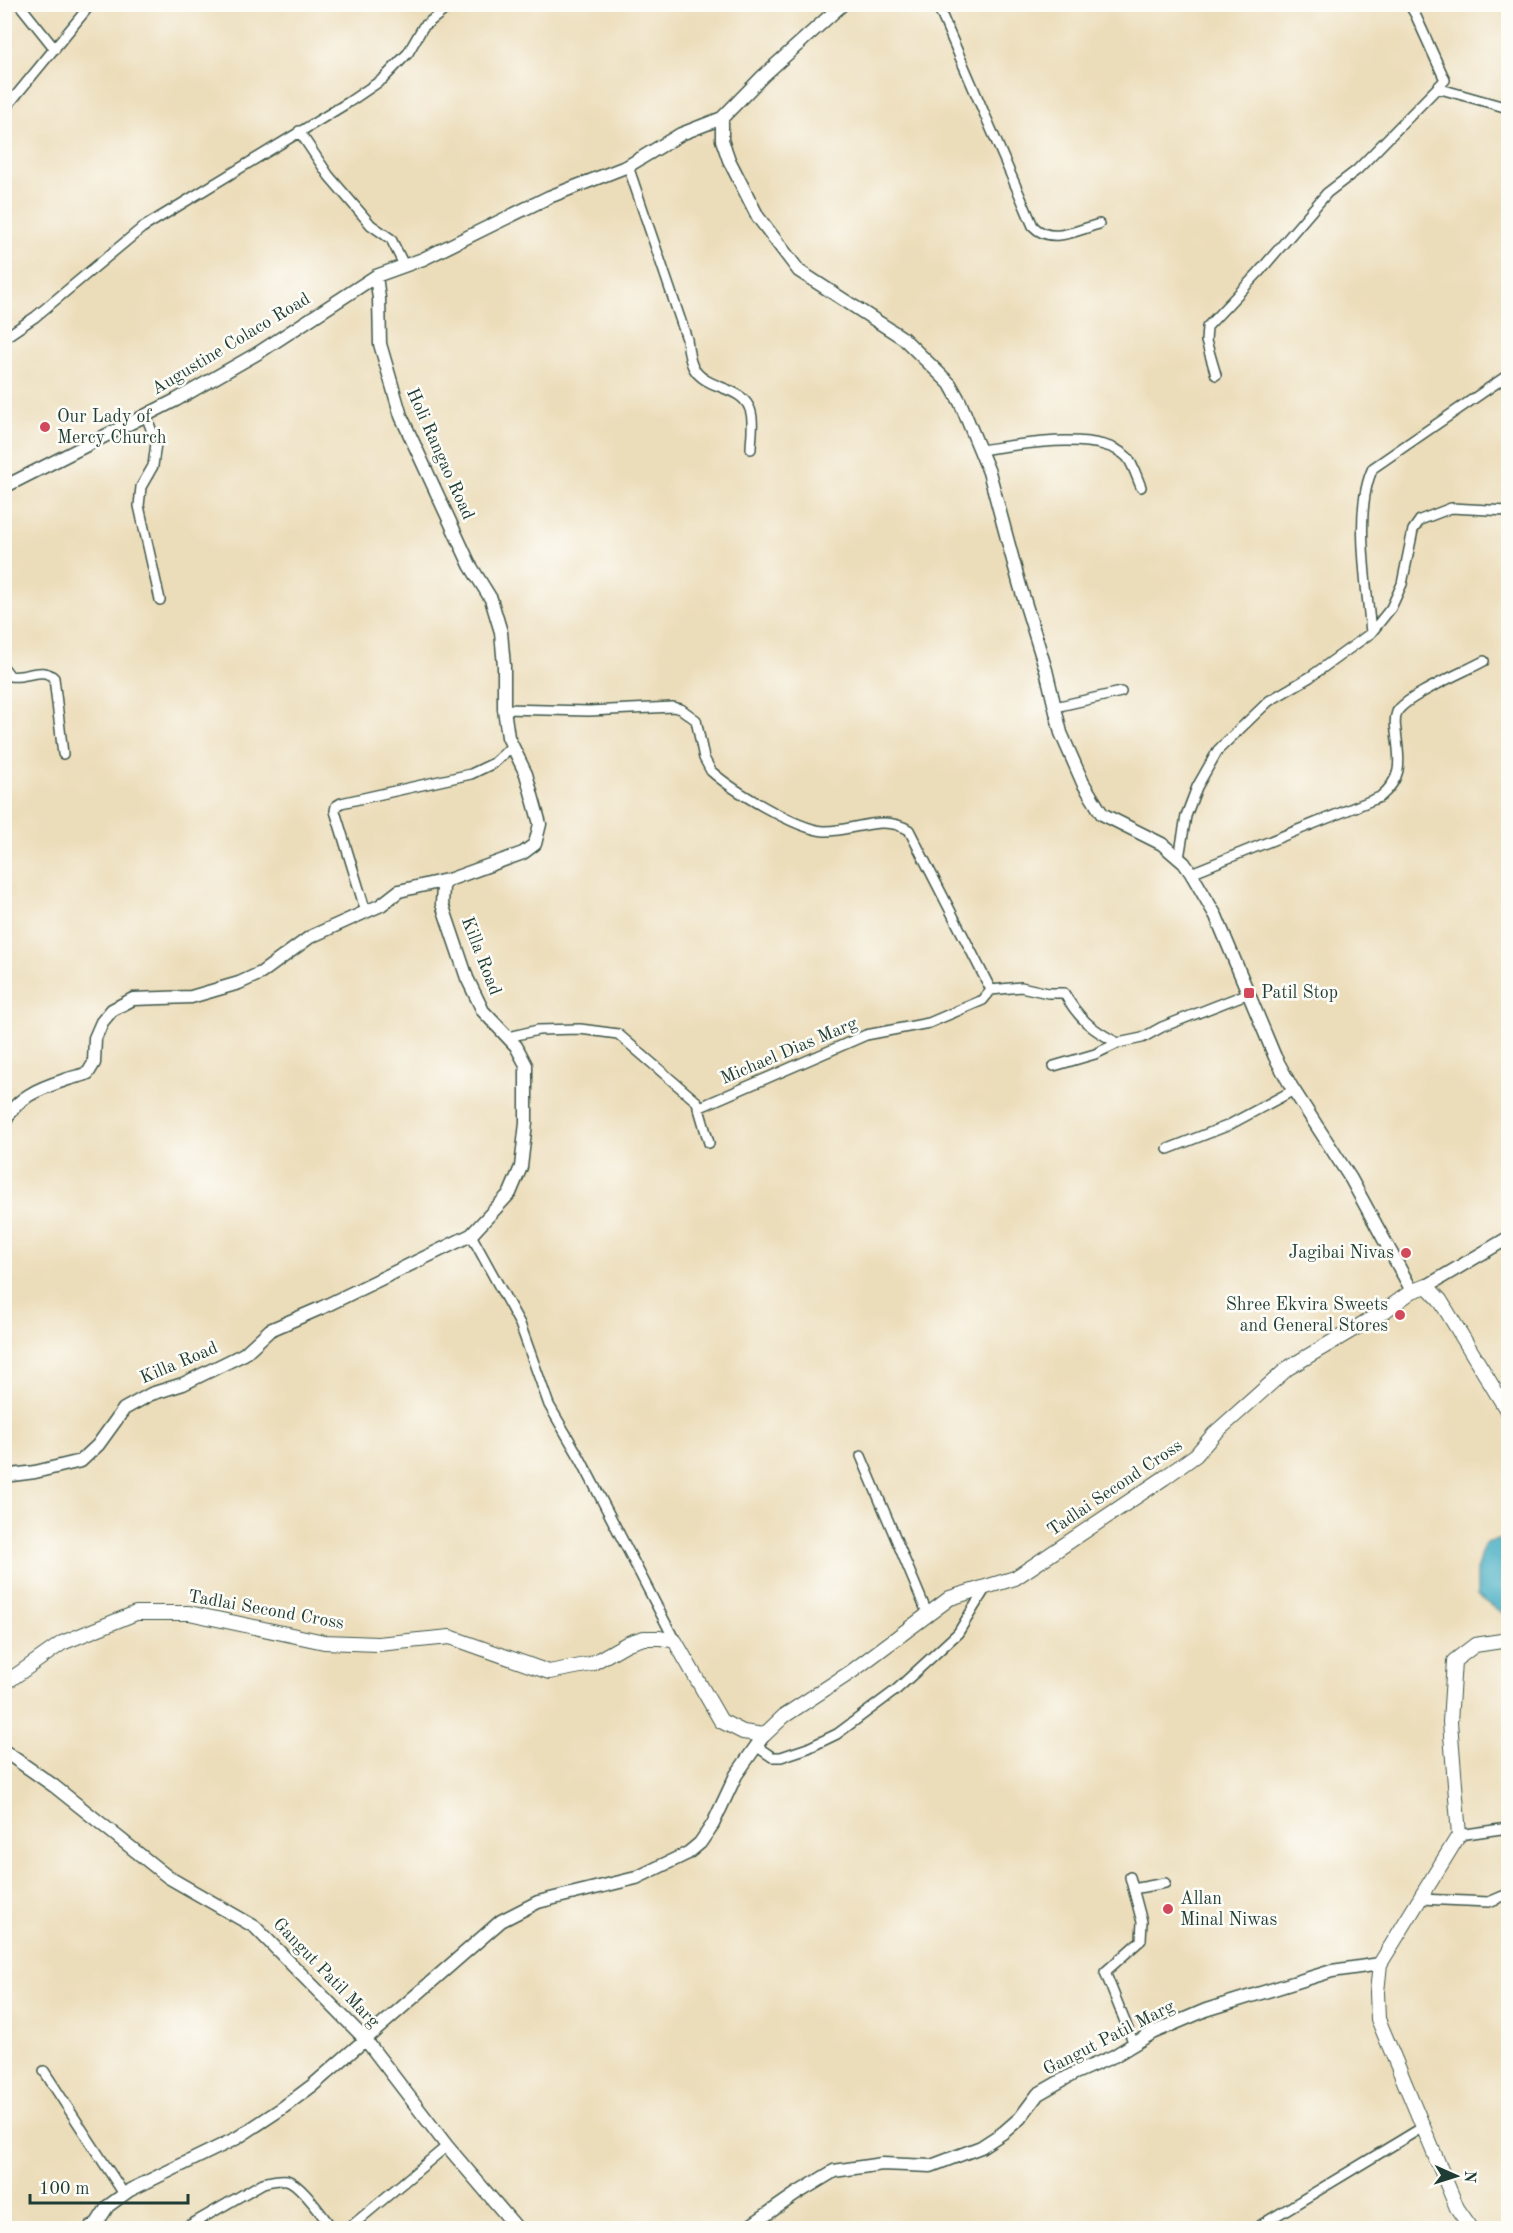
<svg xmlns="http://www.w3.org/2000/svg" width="1513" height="2233" font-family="'Old Standard TT',serif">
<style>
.water{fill:#44adc3;stroke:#32757c;stroke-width:1.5}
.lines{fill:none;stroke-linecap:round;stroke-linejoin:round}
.minor-casing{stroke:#3e5548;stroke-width:12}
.tertiary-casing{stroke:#3e5548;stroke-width:15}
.secondary-casing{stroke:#3e5548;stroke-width:16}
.minor{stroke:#fff;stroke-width:9}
.tertiary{stroke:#fff;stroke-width:12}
.secondary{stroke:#fff;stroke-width:14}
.poi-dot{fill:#d1495b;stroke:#fdfcf7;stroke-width:2}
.labels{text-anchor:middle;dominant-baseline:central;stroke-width:5;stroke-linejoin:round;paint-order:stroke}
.street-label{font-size:18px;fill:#1f3d34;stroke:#fdfcf7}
.poi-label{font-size:18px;fill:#1f3d34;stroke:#fdfcf7;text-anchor:start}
</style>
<rect width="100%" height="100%" fill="#fdfcf7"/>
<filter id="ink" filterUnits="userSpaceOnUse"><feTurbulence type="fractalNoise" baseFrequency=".0167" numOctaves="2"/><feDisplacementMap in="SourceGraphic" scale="12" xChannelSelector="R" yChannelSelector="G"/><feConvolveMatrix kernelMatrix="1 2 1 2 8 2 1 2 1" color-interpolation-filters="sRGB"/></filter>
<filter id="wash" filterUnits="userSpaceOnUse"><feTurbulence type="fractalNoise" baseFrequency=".008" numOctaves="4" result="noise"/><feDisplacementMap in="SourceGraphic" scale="24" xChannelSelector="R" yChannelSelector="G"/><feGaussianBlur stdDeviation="1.35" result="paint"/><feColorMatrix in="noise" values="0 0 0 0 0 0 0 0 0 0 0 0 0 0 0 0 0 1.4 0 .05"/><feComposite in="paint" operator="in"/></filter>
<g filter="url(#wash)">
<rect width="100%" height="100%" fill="#ecddba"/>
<path class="water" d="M 1508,1538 L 1508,1612 L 1502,1613 L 1477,1595 L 1477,1571 L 1485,1543 Z"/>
</g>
<g filter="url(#ink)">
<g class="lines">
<defs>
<path id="minor" d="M 19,4 L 55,49
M 937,4 L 1033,226 C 1051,245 1077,230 1099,224
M 1437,88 L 1508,108
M 4,110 L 91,4
M 299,131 L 329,176 L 371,225 L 391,239 L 404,265
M 628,166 L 687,339 C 688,349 689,359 693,367 C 705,390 739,385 749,407 C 755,418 751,438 751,449
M 4,338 L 35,317 L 142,228 L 349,102 L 383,79 L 408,53 L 423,27 L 452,4
M 1216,375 L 1206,341 L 1207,327 L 1259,272 L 1327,193 L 1357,170 L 1445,80 L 1415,14 L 1409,4
M 146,415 L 156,443 L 153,466 L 141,487 L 139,506 L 160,600
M 980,450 C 1017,445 1099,429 1127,457 C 1133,464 1137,478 1141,487
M 1371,633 C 1367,587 1353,509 1373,468 L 1508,375
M 4,668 L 10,676 C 25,679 42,666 54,678 L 63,754
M 1055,707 L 1121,692
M 504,709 L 589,711 L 673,707 L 681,709 L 696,720 L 704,758 L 711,771 C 732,790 796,829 824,831 C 853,832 882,813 909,830 L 991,990
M 1179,858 L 1186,816 L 1197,787 L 1218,750 L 1269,701 L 1310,677 L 1371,633 L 1391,608 L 1402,584 L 1413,530 L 1420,520 L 1451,508 L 1508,511
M 1191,873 L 1380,797 C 1405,776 1399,760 1396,731 C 1395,725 1395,717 1397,712 C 1406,696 1466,671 1484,661
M 366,912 L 335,811 L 336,806 L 341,803 L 471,774 L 494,763 L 512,746
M 508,1037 L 538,1030 L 580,1029 L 618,1034 L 697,1102 L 709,1143
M 1054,1066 L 1095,1054 L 1118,1043
M 698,1108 L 866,1035 L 929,1023 L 983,1000 L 991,990 L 1021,987 L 1048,993 L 1064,993 C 1079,1019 1092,1030 1118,1043 L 1142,1038 L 1162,1027 L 1249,993
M 1168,1149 L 1227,1126 L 1294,1090
M 471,1235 L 520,1324 L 549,1405 L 581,1460 L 675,1641
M 861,1456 L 928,1615
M 756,1746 L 772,1757 L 781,1757 L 808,1748 L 837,1734 L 896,1690 L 958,1633 L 985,1589
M 1459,1835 L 1508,1828
M 1130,1877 L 1142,1922 L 1141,1940 L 1105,1972 L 1134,2044
M 1133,1889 L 1165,1883
M 1420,1899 L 1489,1902 L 1503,1896
M 44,2071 L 124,2194
M 185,2228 L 263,2183 C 271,2181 278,2179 287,2180 C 301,2184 323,2217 332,2228
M 349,2228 L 447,2146
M 1256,2228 L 1423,2127"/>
<path id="tertiary" d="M 843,4 L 763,76 L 722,118 L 722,140 L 729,160 L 758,217 L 799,271 L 903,338 L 950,384 L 960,402 L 989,472 L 1020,586 L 1046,670 L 1061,733 L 1083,783 L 1102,814 L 1162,844 L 1184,863 L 1191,873 L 1216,916 L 1275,1057 L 1291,1086 L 1351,1179 L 1412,1291
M 4,487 L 176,400 L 258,353 L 376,276 L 423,259 L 549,197 L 628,166 L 681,134 L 722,118
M 4,1124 C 14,1098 40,1088 65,1080 C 73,1077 81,1076 88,1073 L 94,1063 L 95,1038 L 102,1022 L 112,1010 L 133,999 L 191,997 L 239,983 L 261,973 L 310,937 L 381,905 L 399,891 L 451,879 L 523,853 L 535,844 L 540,824 L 526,774 L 508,737 L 504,709 L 504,666 L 501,632 L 491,599 L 470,565 L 401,416 L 380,344 L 379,298 L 376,276
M 1427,1286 L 1508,1238
M 4,1476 L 35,1472 L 81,1461 L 98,1445 L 124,1409 L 151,1394 L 183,1384 L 244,1354 L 270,1330 L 321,1308 L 471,1235 L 510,1193 L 521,1167 L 526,1123 L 526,1065 L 516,1046 L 483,1011 L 467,978 L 442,904 L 443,887 L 447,880
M 4,1751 L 54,1786 L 168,1877 L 255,1927 L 365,2039 L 447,2146 L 517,2228
M 90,2228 L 95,2226 L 108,2206 L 130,2190 L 237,2138 L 281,2109 L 313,2085 L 501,1921 L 538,1902 L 636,1878 L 688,1853 L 700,1843 L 713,1824 L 736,1775 L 764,1735
M 747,2228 L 796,2194 L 834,2171 L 882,2164 L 931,2166 L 981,2147 L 1004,2132 L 1020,2118 L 1038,2094 L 1073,2074 L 1114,2056 L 1152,2033 L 1206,2010 L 1332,1971 L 1380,1964"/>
<path id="secondary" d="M 4,1680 L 11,1679 L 62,1643 L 136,1613 L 189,1613 L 324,1642 L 378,1644 L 450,1637 L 549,1672 L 591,1664 L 628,1643 L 644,1638 L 660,1638 L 675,1641 L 721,1721 L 743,1732 L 764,1735 L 784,1716 L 851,1672 L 950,1598 L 1015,1578 L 1164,1478 L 1196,1455 L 1214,1434 L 1288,1368 L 1386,1310 L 1412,1291 L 1427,1286 L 1440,1300 L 1508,1412
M 1471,2228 L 1457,2208 L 1378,2019 L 1377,1992 L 1380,1964 L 1459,1835 L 1450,1722 L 1454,1661 L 1475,1645 L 1508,1640"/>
</defs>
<use href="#minor" class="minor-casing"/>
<use href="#tertiary" class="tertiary-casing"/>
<use href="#secondary" class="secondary-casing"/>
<use href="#minor" class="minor"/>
<use href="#tertiary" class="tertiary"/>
<use href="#secondary" class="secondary"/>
</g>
</g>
<g class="poi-dot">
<circle cx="45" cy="427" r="6"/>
<rect x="1243" y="987" width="12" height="12" rx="3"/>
<circle cx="1406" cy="1253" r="6"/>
<circle cx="1400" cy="1315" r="6"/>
<circle cx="1168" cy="1909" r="6"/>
</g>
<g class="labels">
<g class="street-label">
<text transform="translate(231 344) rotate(-31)">Augustine Colaco Road</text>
<text transform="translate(440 454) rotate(66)">Holi Rangao Road</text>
<text transform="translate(481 956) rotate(69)">Killa Road</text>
<text transform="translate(789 1051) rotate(-23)">Michael Dias Marg</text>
<text transform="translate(179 1363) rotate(-23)">Killa Road</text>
<text transform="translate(1115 1488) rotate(-34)">Tadlai Second Cross</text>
<text transform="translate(266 1610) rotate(10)">Tadlai Second Cross</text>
<text transform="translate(326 1973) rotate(46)">Gangut Patil Marg</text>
<text transform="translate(1109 2038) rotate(-27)">Gangut Patil Marg</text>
</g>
<g class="poi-label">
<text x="57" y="417">Our Lady of<tspan x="57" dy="21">Mercy Church</tspan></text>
<text x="1261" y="993">Patil Stop</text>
<text x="1394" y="1253" text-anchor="end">Jagibai Nivas</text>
<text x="1388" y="1305" text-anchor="end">Shree Ekvira Sweets<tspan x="1388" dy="21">and General Stores</tspan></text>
<text x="1180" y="1899">Allan<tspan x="1180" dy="21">Minal Niwas</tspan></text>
</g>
</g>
<rect width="1513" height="2233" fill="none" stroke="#fdfcf7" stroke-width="24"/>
<g transform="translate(1456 2176) rotate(93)" stroke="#fdfcf7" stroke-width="4.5" paint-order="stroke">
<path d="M0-4.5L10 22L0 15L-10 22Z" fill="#1f3d34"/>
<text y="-9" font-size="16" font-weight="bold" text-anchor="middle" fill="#1f3d34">N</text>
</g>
<path d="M30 2194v9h158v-9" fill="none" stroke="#1f3d34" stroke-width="3"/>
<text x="39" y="2194" font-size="18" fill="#1f3d34" stroke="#fdfcf7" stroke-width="4.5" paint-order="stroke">100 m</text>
</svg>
